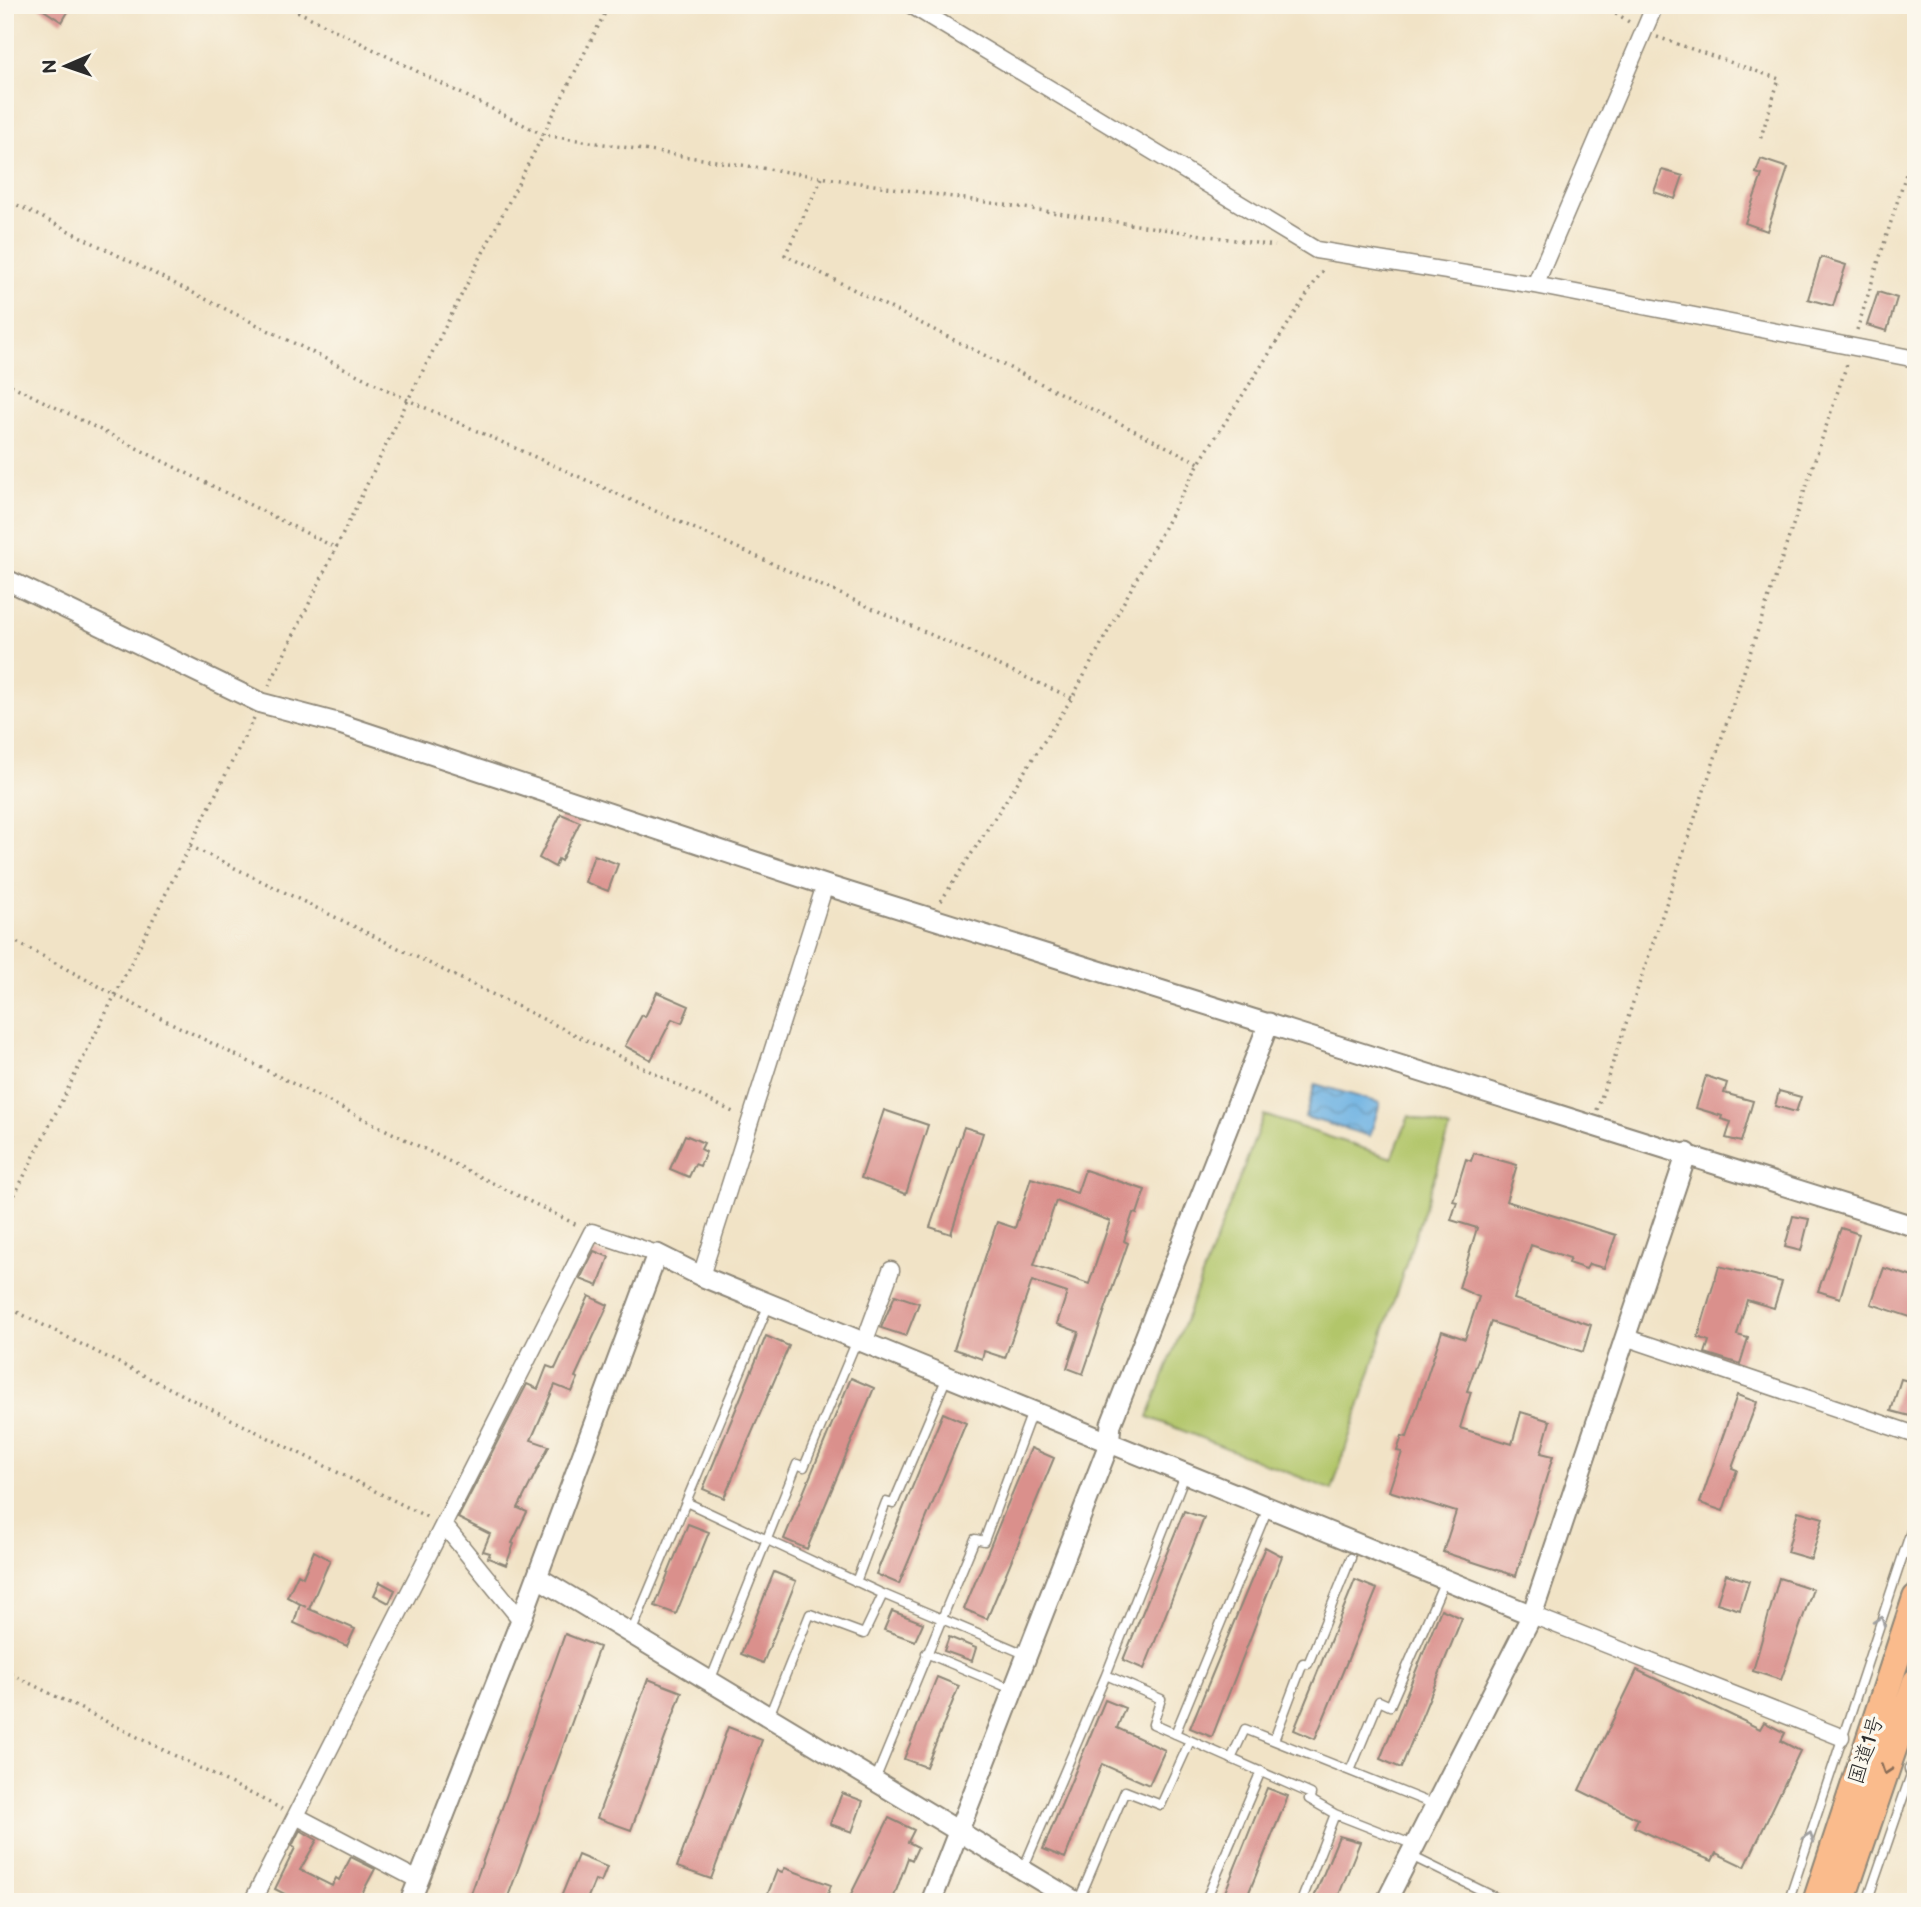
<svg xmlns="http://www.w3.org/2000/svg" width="1921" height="1907" font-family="'Balsamiq Sans','Klee One',sans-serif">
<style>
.grass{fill:#b2c66a;stroke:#6e784a;stroke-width:2}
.water{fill:url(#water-waves);stroke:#4c6e86;stroke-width:2}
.building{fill:#da908c;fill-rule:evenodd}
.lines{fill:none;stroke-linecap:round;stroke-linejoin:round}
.service-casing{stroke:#8e8778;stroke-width:11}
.minor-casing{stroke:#8e8778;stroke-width:19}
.tertiary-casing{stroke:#8e8778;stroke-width:23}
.trunk-casing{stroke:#8e8778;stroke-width:30}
.path{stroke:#8e8778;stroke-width:3.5;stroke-dasharray:2 5;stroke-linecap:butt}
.service{stroke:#fff;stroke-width:8}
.minor{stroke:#fff;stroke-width:16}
.tertiary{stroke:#fff;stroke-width:19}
.trunk{stroke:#fabb8c;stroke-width:26}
.oneway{stroke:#a0a0a0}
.oneway2{stroke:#886c57}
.labels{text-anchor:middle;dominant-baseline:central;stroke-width:7;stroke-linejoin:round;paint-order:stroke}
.street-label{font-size:21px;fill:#2b2b2b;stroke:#fbf7ec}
</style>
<defs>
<pattern id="water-waves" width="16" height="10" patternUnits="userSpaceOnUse" patternTransform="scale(1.75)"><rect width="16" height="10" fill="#6cb1e2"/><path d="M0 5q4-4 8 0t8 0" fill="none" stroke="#5990b7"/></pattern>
</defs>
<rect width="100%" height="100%" fill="#fbf7ec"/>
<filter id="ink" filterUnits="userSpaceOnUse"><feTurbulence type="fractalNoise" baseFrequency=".0143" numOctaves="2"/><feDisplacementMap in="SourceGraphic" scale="14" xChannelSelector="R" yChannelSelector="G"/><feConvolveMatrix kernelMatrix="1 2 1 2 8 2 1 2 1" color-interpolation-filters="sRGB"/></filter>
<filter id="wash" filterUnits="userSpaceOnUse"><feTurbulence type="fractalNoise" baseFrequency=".00686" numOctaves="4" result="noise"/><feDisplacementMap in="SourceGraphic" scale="28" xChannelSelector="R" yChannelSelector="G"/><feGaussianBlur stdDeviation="1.57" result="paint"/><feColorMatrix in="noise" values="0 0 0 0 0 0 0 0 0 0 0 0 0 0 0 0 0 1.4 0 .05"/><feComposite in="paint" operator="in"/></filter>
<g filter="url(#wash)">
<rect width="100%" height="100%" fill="#f1e3c6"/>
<path class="grass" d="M 1264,1115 L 1392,1158 L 1409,1116 L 1450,1129 L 1332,1490 L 1148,1417 Z"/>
<path class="water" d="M 1315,1084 L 1380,1103 L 1370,1136 L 1305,1117 Z"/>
<g id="blocks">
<path class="building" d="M 36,5 L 72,5 L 62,22 Z
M 1761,159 L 1788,168 L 1767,231 L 1745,223 L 1762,175 L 1756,173 Z
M 1662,170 L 1683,176 L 1675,199 L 1654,192 Z
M 1821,257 L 1846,265 L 1833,306 L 1808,299 Z
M 1878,292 L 1897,298 L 1887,331 L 1867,325 Z
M 561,814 L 580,822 L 561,861 L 558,859 L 555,867 L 539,858 Z
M 594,855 L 618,864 L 608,891 L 585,882 Z
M 657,992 L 689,1006 L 682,1023 L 672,1019 L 651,1060 L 625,1046 L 642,1015 L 645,1017 Z
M 1706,1076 L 1727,1083 L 1724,1093 L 1753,1101 L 1741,1142 L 1726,1138 L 1731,1122 L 1721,1119 L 1722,1116 L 1696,1108 Z
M 1779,1091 L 1801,1097 L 1796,1112 L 1775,1106 Z
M 884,1110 L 928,1125 L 906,1194 L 861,1178 Z
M 964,1127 L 983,1133 L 951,1234 L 930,1227 Z
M 685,1135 L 704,1143 L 701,1149 L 706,1152 L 700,1166 L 695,1164 L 689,1177 L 670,1169 Z
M 1474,1153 L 1517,1165 L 1506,1201 L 1616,1235 L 1604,1268 L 1589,1264 L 1586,1269 L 1568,1263 L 1570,1258 L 1531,1245 L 1514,1299 L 1591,1325 L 1583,1352 L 1491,1322 L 1467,1391 L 1471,1392 L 1460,1428 L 1512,1444 L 1521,1412 L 1550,1421 L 1541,1453 L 1553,1456 L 1516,1576 L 1443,1552 L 1456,1512 L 1389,1491 L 1402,1452 L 1397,1451 L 1402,1436 L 1407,1437 L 1442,1331 L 1465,1339 L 1479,1297 L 1459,1288 L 1477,1228 L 1451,1220 L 1457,1202 L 1453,1201 L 1466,1159 L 1471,1161 Z
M 1085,1170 L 1145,1190 L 1137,1214 L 1133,1213 L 1124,1241 L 1128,1243 L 1083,1374 L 1067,1368 L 1079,1332 L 1057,1324 L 1067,1293 L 1032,1281 L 1005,1358 L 984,1351 L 982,1359 L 954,1349 L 997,1222 L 1015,1228 L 1031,1178 L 1077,1193 ZM 1056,1201 L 1110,1221 L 1089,1284 L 1034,1265 Z
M 1793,1216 L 1809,1219 L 1801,1251 L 1785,1247 Z
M 1841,1228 L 1859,1234 L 1840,1298 L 1818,1291 Z
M 594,1251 L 609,1257 L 598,1286 L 580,1279 Z
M 1719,1266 L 1782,1282 L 1774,1308 L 1747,1300 L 1737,1335 L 1748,1338 L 1740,1364 L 1705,1353 L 1709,1341 L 1698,1337 Z
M 1884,1268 L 1916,1278 L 1913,1318 L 1871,1304 Z
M 895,1295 L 919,1303 L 906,1336 L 881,1328 Z
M 589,1296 L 608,1305 L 575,1377 L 578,1378 L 572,1392 L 555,1385 L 531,1440 L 549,1446 L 518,1508 L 527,1512 L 512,1543 L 514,1544 L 506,1565 L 488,1558 L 490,1553 L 483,1551 L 490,1534 L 458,1518 L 527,1384 L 538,1389 L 547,1366 L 555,1369 Z
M 766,1336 L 789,1346 L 724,1498 L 703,1489 Z
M 851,1378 L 874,1388 L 807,1549 L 784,1539 Z
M 1901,1379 L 1916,1383 L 1916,1398 L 1910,1416 L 1891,1411 Z
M 1737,1395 L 1757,1402 L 1732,1468 L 1737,1470 L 1723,1511 L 1700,1503 Z
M 943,1413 L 966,1423 L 899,1584 L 876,1574 Z
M 1031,1448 L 1054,1458 L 987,1619 L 964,1609 Z
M 1184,1511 L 1204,1518 L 1144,1669 L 1123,1660 Z
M 1798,1511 L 1823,1518 L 1811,1559 L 1787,1552 Z
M 688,1524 L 709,1532 L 676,1614 L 655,1606 Z
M 1265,1547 L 1282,1556 L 1212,1737 L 1190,1728 Z
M 314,1551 L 330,1560 L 309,1609 L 355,1629 L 347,1646 L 294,1623 L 300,1604 L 306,1607 L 287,1597 L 298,1574 L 303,1577 Z
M 774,1572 L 796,1581 L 763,1663 L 741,1654 Z
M 1726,1574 L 1749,1581 L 1740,1610 L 1717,1603 Z
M 1779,1578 L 1813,1589 L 1781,1680 L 1753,1671 Z
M 1355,1580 L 1377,1589 L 1315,1739 L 1294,1730 Z
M 380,1582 L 395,1590 L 389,1603 L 374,1595 Z
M 1441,1609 L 1462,1618 L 1401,1768 L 1380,1759 Z
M 892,1611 L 923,1623 L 915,1641 L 884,1630 Z
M 565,1634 L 599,1647 L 540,1810 L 506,1902 L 468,1902 Z
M 949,1637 L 976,1648 L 972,1661 L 944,1651 Z
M 1637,1670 L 1760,1729 L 1764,1722 L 1785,1733 L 1781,1741 L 1800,1751 L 1745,1867 L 1716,1853 L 1712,1861 L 1662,1840 L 1634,1827 L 1638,1819 L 1579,1790 Z
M 937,1677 L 959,1686 L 926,1767 L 904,1759 Z
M 648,1679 L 682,1692 L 631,1830 L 597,1818 Z
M 1105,1700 L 1125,1708 L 1117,1728 L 1165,1750 L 1149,1785 L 1102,1764 L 1065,1858 L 1043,1849 Z
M 728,1727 L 762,1740 L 711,1879 L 677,1867 Z
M 1267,1788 L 1288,1796 L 1245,1902 L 1221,1902 Z
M 842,1793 L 863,1801 L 852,1832 L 830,1824 Z
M 889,1818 L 914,1830 L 908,1842 L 918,1847 L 912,1860 L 908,1858 L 892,1902 L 847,1902 Z
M 300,1830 L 317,1840 L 300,1870 L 332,1886 L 336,1878 L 339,1880 L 351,1857 L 375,1869 L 359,1899 L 364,1902 L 300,1902 L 275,1889 L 295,1848 L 292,1846 Z
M 1339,1836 L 1360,1842 L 1336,1902 L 1312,1902 Z
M 578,1855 L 607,1867 L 601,1882 L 595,1880 L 586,1902 L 559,1902 Z
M 785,1868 L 831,1885 L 825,1902 L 803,1897 L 801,1902 L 783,1902 L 767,1896 L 777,1870 L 782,1872 Z"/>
</g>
</g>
<g filter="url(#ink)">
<use href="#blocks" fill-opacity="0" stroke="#8e8778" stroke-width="2"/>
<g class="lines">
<defs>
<path id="service" d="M 1185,1475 L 1106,1675 L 1161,1699 L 1153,1724 L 1311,1794 L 1309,1799 L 1335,1814 L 1301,1902
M 686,1502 L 883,1594
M 856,1582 L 886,1502 L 893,1504 L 947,1377
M 631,1633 L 769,1304
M 926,1653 L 1014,1690
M 710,1681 L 797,1464 L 804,1467 L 857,1340
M 769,1716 L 810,1614 L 864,1634 L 883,1594 L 1027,1655
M 1175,1734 L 1268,1508
M 1274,1740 L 1303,1663 L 1308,1664 L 1351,1558
M 1231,1759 L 1245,1729 L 1435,1805
M 1350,1771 L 1379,1701 L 1390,1706 L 1445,1580
M 875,1780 L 975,1539 L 984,1541 L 1032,1412
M 1335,1814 L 1414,1845
M 1409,1855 L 1505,1902
M 1023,1869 L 1106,1675
M 1078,1902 L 1125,1791 L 1161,1805 L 1190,1741
M 1205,1902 L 1261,1771
M 1788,1902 L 1916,1516
M 1867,1902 L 1916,1760"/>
<path id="minor" d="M 911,5 L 1316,250 L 1535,285 L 1916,359
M 1535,285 L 1655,5
M 701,1276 L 825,885
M 1625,1337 L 1916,1435
M 864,1343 L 891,1270
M 444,1525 L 521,1620
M 1532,1615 L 1841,1737
M 1913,1769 L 1916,1770
M 296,1816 L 418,1880
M 252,1902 L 592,1232 L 657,1254"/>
<path id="tertiary" d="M 5,579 L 261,703 L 337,723 L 825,885 L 1916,1227
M 537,1577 L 1076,1902
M 410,1902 L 521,1620 L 657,1254 L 701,1276 L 1532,1615
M 931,1902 L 1109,1444 L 1111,1424 L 1269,1023
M 1386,1902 L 1532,1615 L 1687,1153"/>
<path id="trunk" d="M 1816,1902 L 1916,1598
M 1841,1902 L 1916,1682"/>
</defs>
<use href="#service" class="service-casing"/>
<use href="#minor" class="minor-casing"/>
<use href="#tertiary" class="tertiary-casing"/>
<use href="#trunk" class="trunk-casing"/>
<path class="path" d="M 285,5 L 544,135 L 1275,246
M 1604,5 L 1629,22
M 1657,37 L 1779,79 L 1760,140
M 822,178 L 785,255 L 1199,463
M 5,199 L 408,400 L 1072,698
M 1857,330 L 1916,142
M 5,382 L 336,548
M 269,686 L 408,400 L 609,5
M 190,846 L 735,1113
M 941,901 L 1072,698 L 1199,463 L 1324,268
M 5,936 L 115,995 L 577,1225
M 1597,1110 L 1848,361
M 5,1214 L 254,718
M 5,1306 L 429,1518
M 5,1671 L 282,1809"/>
<use href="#service" class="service"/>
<use href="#minor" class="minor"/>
<use href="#tertiary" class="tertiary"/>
<use href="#trunk" class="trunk"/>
</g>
<defs><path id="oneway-chevron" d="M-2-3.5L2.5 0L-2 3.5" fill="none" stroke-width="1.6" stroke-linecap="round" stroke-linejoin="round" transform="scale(1.75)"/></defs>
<g class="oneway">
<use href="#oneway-chevron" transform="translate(1880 1621) rotate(-71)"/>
<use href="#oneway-chevron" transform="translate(1809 1837) rotate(-72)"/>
</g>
<use class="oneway2" href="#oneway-chevron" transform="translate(1886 1770) rotate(109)"/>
</g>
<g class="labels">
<g class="street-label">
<text transform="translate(1866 1750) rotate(-72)">国道1号</text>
</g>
</g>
<rect width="1921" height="1907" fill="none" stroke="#fbf7ec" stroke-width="28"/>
<g transform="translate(66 66) rotate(268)" stroke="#fbf7ec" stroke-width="5" paint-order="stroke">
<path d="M0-5L12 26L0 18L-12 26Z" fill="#2b2b2b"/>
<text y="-10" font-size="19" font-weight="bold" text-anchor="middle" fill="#2b2b2b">N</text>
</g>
</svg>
